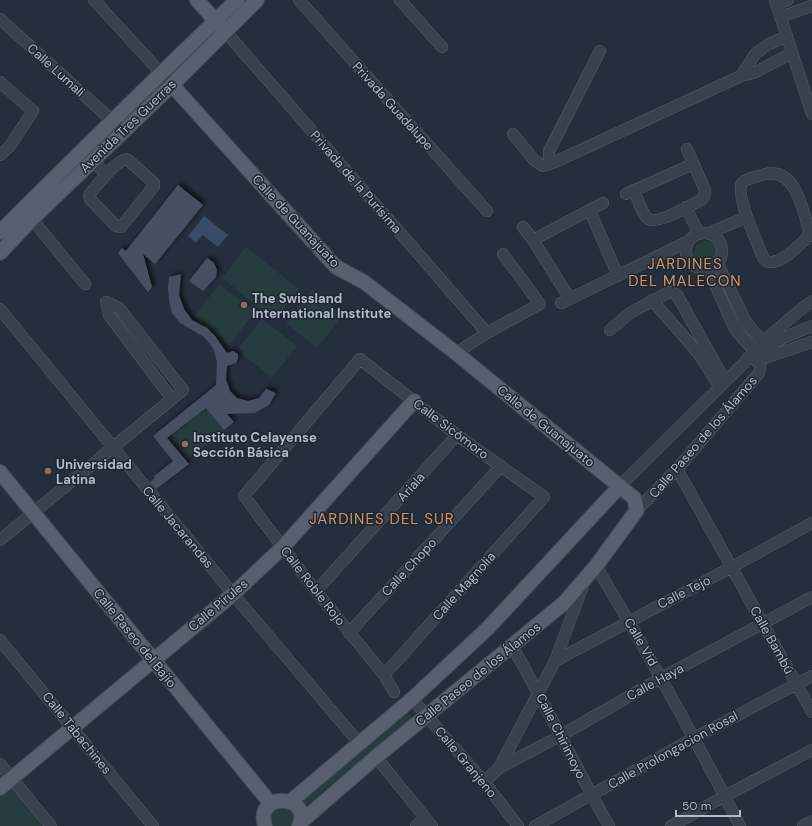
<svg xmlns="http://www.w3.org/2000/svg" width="812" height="826" font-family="'DM Sans',sans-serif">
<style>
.green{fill:#263c3f}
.water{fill:#394c67}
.building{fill:#455162;filter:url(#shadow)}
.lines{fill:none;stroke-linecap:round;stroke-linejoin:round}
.minor-casing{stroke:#565f6c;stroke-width:12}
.major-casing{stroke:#414a57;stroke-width:16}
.minor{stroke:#38414e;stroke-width:11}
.major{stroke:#56606e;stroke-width:14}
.education-dot{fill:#8d6e63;stroke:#1d2633;stroke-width:1.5}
.labels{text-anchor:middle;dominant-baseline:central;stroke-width:3;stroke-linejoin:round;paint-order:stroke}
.street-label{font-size:13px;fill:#b4bcc9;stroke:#1d2633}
.poi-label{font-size:13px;font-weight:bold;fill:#b4bcc9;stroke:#1d2633;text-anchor:start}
.quarter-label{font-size:15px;letter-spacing:1px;fill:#d59563;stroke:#1d2633}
</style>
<defs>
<filter id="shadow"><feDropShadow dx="3" dy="-3" stdDeviation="2" flood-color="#0009"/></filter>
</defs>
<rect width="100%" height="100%" fill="#242f3e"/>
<path class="green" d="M694 253a12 12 0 1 1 24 0a12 12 0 1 1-24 0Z
M 246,247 L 299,289 L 275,320 L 222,278 Z
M 219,284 L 255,312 L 229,345 L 194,317 Z
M 312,290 L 343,316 L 317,348 L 286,323 Z
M 262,319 L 297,346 L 272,378 L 237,350 Z
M 206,408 L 224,430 L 186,461 L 168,438 Z
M 406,711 L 413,718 L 303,808 L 297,801 Z
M 12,785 L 46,826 L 0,826 L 0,796 Z
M 281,806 L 289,808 L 294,814 L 294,826 L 271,826 L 269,824 L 273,808 Z"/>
<path class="water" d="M 204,216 L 228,235 L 218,247 L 203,235 L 196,243 L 188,236 Z"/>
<path class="building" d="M 178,185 L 203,205 L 155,264 L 143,254 L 152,287 L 148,292 L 118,253 L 122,248 L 126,251 Z
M 207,258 L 214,263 L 217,270 L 216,277 L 203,291 L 189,281 Z
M 181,274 L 179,295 L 184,309 L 192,320 L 207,328 L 215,336 L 227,353 L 233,351 L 238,354 L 238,358 L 236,363 L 227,366 L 226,379 L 230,391 L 237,398 L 248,401 L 259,398 L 266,389 L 276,393 L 269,405 L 255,413 L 227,414 L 234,422 L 224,430 L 206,408 L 167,438 L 189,464 L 156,489 L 150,482 L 155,478 L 154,476 L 173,461 L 153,436 L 216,385 L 217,362 L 213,348 L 204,337 L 179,322 L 172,313 L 169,301 L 168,288 L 169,277 Z"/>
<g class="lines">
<defs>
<path id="minor" d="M 94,0 L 172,85
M 299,0 L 487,211
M 400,0 L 442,47
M 775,0 L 812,114
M 776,4 L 788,0
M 780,17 L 812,6
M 0,19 L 118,126
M 225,31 L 487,333
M 600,51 L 549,151 L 549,158 L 555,162 L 741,76 L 755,54 L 767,45 L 787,36
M 741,76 L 754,73 L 792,53
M 0,82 L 33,111 L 10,146 L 0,155
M 513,134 L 534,160 L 543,166 L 555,162
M 83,149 L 106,175
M 127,159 L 154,183 L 154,186 L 121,227 L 116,226 L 90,199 L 89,195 C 97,185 115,161 127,159 Z
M 634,190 C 638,199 641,213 648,219 C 657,225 691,205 701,200 L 704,197 L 705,190 L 687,149
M 626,194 L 693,164
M 686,207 L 699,234
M 590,211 L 618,276
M 32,219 L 85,284
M 523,227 L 533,240 L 570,299
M686 251a18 18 0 1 1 36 0a18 18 0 1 1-36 0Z
M 709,233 L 747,217
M 810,234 C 803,211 796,164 762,175 C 755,177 747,178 742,183 C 735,194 757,242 762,255 L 764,259 L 768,262 C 783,264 802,242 812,233
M 533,240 L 603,203
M 718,264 L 745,320 L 753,331 L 764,341
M 708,269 L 735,329 L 754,351
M 652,300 L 699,354 L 720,387
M 106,302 L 109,315 L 172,399
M 561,303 L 689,241
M 0,309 L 233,594 L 359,743
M 610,330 L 630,313 L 669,292 L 672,292 L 677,295 L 725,381
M 456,353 L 487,333 L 540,304 L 503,254
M 756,356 L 783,338 L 812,326
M 756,361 L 812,342
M 677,469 L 812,712
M 620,486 L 741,366 C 762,341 786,321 812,301
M 637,510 L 677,469 L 759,373 L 761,359
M 0,540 L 183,390 L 119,308 L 106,302
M 596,566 C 647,651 695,738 740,826
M 316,591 L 457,435
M 349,633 L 501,466
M 0,640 L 153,826
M 512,646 C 546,705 575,766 609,826
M 555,661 L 732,567 L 812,523
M 384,675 L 544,497 L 457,435 L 360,359 L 244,496 L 316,591 L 384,675 L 394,692
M 412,699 L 484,782 L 518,826
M 376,757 L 432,826
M 0,764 L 51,826
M 499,768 L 560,736 L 661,678 L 812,597
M 484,782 L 499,768 L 555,661 L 584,583
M 416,826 L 425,818
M 535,826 L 694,738 L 812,676
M 671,826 L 725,796 L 812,750
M 803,826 L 812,821"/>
<path id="major" d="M 197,0 L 221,27
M 172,85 L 336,267 L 364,282 L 456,353 L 634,498 L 637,510 L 596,566 L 564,603 L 376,757 L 302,821
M 0,232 C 78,154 157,77 237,0
M 0,253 L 32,219 L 172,85 L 257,0
M 0,472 L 271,804
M 0,788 L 233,594 L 282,548 L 414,401
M 291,801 L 412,699 L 488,628 L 620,486
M 265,826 C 254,790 314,795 299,826"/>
</defs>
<use href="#minor" class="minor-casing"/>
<use href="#major" class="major-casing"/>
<use href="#minor" class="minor"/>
<use href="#major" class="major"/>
</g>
<g class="education-dot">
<circle cx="244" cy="305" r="4"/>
<circle cx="185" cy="444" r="4"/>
<circle cx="48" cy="471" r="4"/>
</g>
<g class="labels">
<g class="street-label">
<text transform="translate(56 70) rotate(42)">Calle Lumali</text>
<text transform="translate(393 106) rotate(48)">Privada Guadalupe</text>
<text transform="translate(128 126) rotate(-44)">Avenida Tres Guerras</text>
<text transform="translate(356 182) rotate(49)">Privada de la Purísima</text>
<text transform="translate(296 221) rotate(47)">Calle de Guanajuato</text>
<text transform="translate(546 426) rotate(39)">Calle de Guanajuato</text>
<text transform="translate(451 429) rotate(37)">Calle Sicómoro</text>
<text transform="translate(703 437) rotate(-49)">Calle Paseo de los Álamos</text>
<text transform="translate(411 487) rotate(-48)">Ariala</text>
<text transform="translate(178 527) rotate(50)">Calle Jacarandas</text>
<text transform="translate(409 567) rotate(-47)">Calle Chopo</text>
<text transform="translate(313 586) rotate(52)">Calle Roble Rojo</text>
<text transform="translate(464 586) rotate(-48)">Calle Magnolia</text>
<text transform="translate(684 592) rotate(-27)">Calle Tejo</text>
<text transform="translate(218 605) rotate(-40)">Calle Pirules</text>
<text transform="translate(135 638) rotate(51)">Calle Paseo del Bajío</text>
<text transform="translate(772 640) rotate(61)">Calle Bambú</text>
<text transform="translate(641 642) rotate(60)">Calle Vid</text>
<text transform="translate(478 674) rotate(-39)">Calle Paseo de los Álamos</text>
<text transform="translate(655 682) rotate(-29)">Calle Haya</text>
<text transform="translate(77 733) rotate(51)">Calle Tabachines</text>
<text transform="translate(561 736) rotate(63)">Calle Chirimoyo</text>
<text transform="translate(673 750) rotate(-29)">Calle Prolongacion Rosal</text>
<text transform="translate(466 762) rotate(50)">Calle Granjeno</text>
</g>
<g class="poi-label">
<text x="252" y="298">The Swissland<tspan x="252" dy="15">International Institute</tspan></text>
<text x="193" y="437">Instituto Celayense<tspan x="193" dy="15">Sección Básica</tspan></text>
<text x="56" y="464">Universidad<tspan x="56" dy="15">Latina</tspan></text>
</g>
<g class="quarter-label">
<text x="685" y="264">JARDINES<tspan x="685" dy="17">DEL MALECON</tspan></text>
<text x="382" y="519">JARDINES DEL SUR</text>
</g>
</g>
<path d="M676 810v6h64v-6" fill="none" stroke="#b4bcc9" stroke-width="2"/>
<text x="682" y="810" font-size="12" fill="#b4bcc9" stroke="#1d2633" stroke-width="3" paint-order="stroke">50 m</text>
</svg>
